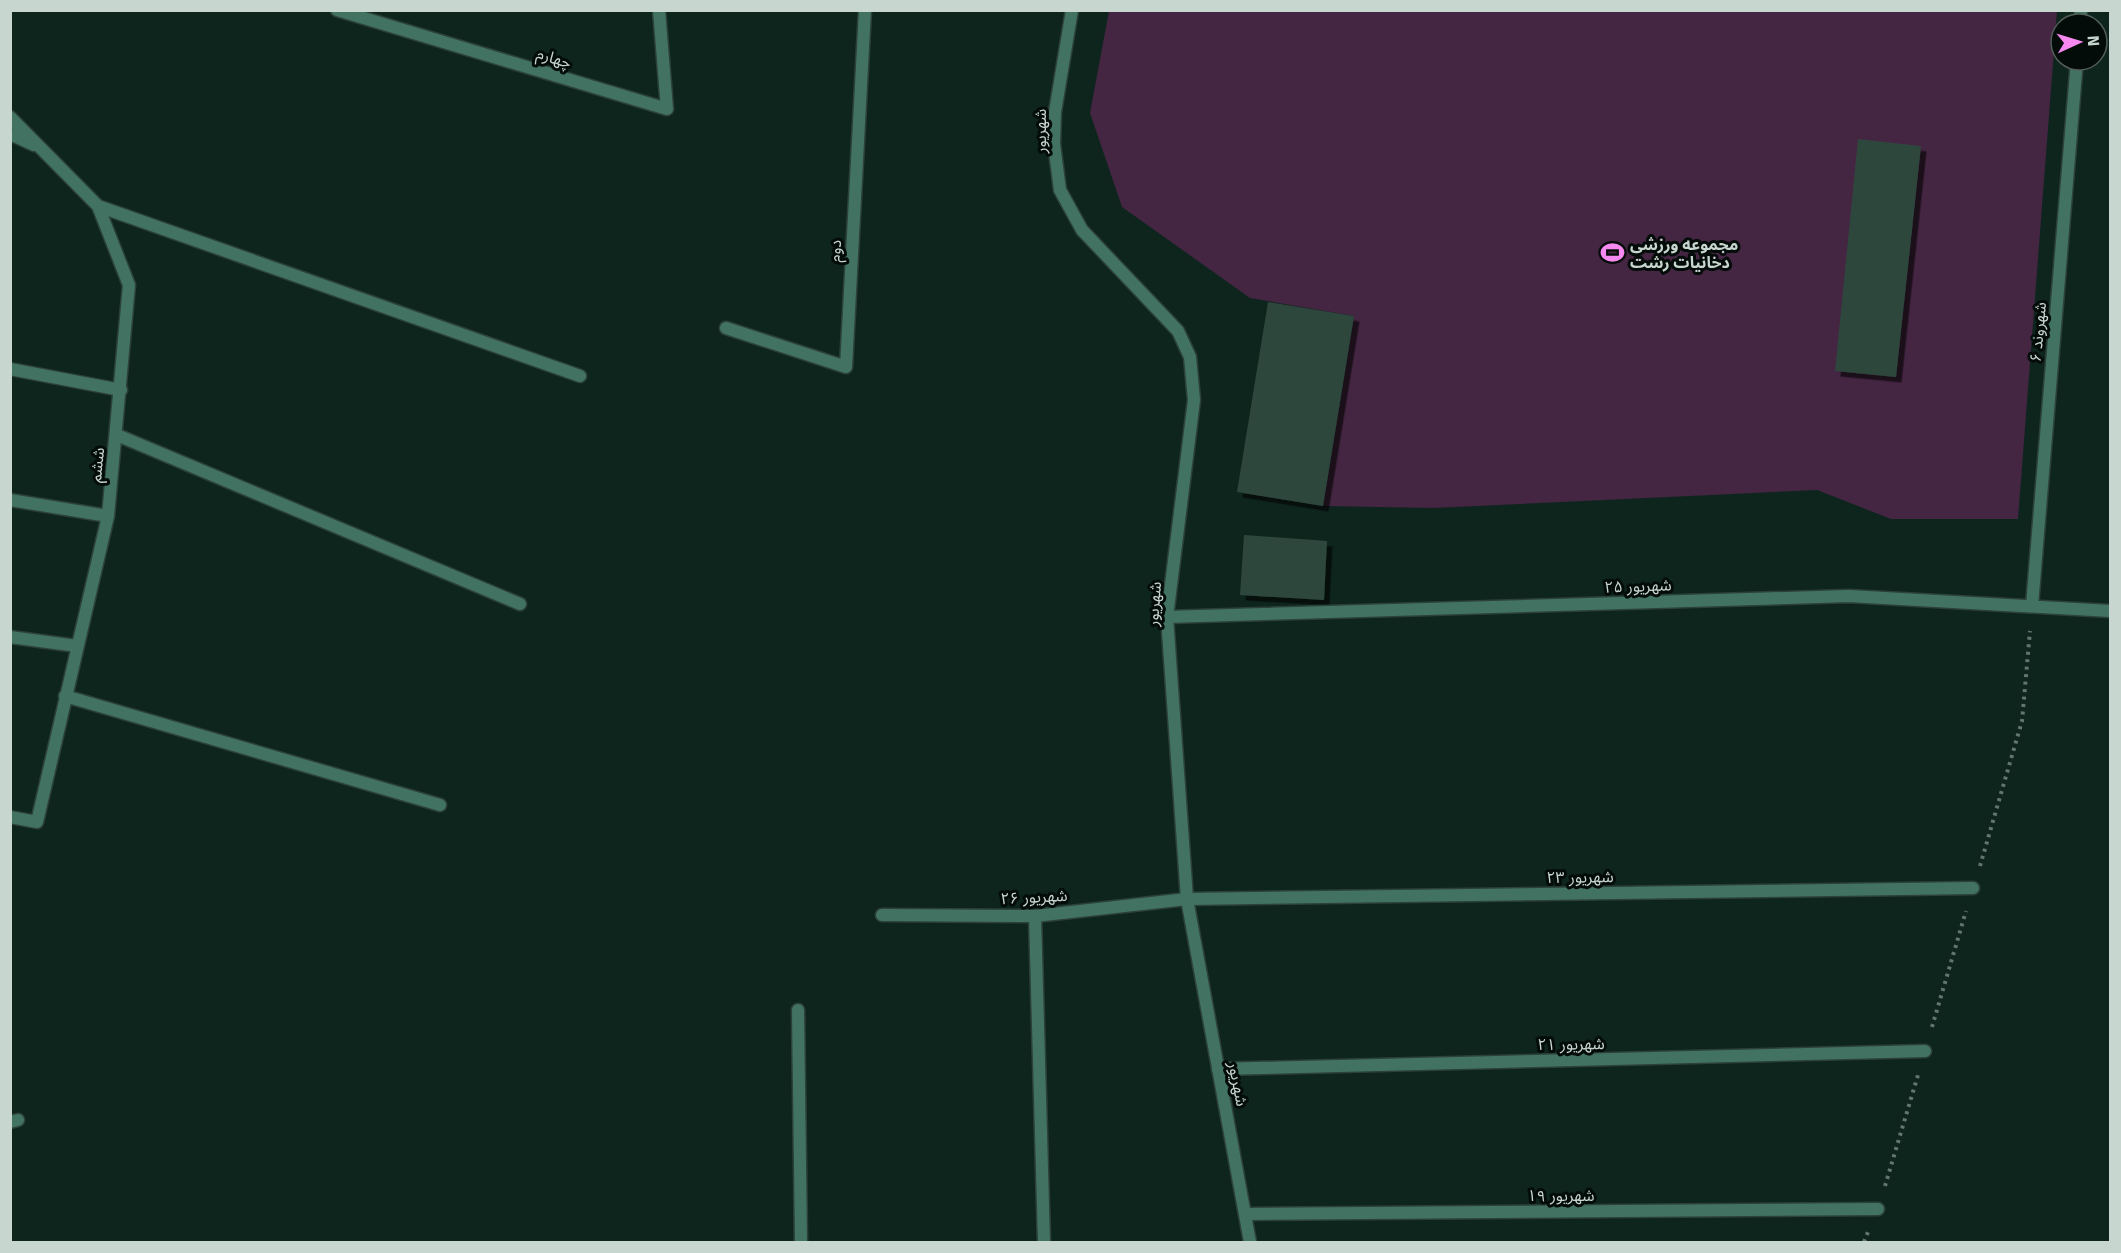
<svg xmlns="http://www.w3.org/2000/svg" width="2121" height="1253" font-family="'Fira Sans','Noto Sans Arabic',sans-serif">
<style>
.green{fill:#442542}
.building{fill:#2f463e;filter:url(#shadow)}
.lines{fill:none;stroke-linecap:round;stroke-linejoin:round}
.minor-casing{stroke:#2c413a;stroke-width:15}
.tertiary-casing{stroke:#2c413a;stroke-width:15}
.path{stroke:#62756e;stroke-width:4;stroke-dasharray:3 4.5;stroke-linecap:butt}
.minor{stroke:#427362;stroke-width:12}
.tertiary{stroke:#427362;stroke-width:12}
.labels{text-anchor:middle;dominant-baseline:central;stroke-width:6;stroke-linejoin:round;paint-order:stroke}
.street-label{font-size:16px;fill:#c8d6d0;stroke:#040c09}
.poi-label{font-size:16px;font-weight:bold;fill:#c8d6d0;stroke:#040c09;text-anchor:start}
</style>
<defs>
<filter id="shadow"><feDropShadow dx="5.5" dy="5.5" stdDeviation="0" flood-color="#0009"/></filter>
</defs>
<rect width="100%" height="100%" fill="#0e251e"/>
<path class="green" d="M 1109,11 L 2057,11 L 2018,519 L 1891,519 L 1817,490 L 1433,508 L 1323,506 L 1354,316 L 1250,298 L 1122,207 L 1090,113 Z"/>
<path class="building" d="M 1858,139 L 1921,146 L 1896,377 L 1835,371 Z
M 1268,302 L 1354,316 L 1323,506 L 1237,492 Z
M 1244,535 L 1327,541 L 1324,600 L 1240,595 Z"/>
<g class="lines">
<defs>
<path id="minor" d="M 337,10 L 667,109 L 659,10
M 2080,24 L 2081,10
M 10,117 L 98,206 L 129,285 L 108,516 L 37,822 L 10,817
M 10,134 L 34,145
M 98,206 L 580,376
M 726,328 L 846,367 L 865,10
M 10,369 L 121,390
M 117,435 L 520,604
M 10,500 L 108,516
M 2032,606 L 2077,60
M 1167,617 L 1849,596 L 2110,611
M 10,637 L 77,646
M 65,696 L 440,805
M 882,915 L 1035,916 L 1187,899 L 1973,888
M 1035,916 L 1044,1242
M 798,1010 L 801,1242
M 1218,1069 L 1925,1051
M 10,1122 L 18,1120
M 1245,1214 L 1878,1209"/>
<path id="tertiary" d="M 1072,10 L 1055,112 L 1054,144 L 1060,190 L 1082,230 L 1178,331 L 1190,357 L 1194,400 L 1167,617 L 1187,899 L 1250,1242"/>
</defs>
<use href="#minor" class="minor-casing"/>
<use href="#tertiary" class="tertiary-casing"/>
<path class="path" d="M 1980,866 L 2022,721 L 2030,631
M 1932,1027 L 1966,911
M 1885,1186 L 1918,1075
M 1864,1242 L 1868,1232"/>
<use href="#minor" class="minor"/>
<use href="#tertiary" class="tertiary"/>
</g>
<defs>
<symbol id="stadium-bare" viewBox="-9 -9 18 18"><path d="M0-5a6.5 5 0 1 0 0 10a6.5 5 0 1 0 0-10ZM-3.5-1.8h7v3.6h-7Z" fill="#f589ef" stroke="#040c09" stroke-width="2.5" paint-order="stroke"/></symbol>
</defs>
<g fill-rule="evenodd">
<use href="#stadium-bare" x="1596" y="236" width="33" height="33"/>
</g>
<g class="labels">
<g class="street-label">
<text transform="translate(554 58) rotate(17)">چهارم</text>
<text transform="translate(1040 131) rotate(-90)">شهریور</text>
<text transform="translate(835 251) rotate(-87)">دوم</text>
<text transform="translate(2038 332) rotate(-85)">شهروند ۶</text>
<text transform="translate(97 465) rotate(-84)">ششم</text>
<text transform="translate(1638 586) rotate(-2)">شهریور ۲۵</text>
<text transform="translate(1154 604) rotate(-86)">شهریور</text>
<text transform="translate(1580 877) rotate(-1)">شهریور ۲۳</text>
<text transform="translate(1034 897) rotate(-3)">شهریور ۲۶</text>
<text transform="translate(1571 1044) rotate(-1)">شهریور ۲۱</text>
<text transform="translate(1238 1084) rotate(79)">شهریور</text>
<text x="1561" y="1195">شهریور ۱۹</text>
</g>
<g class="poi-label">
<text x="1630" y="244">مجموعه ورزشی<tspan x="1630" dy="18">دخانیات رشت</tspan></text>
</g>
</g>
<rect width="2121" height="1253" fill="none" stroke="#c8d6d0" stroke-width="24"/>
<g transform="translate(2079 42) rotate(86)"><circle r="28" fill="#040c09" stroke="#525d59" stroke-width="1.5"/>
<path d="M0-4.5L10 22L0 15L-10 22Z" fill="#f589ef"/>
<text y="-9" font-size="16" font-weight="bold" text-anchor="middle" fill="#c8d6d0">N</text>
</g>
</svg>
